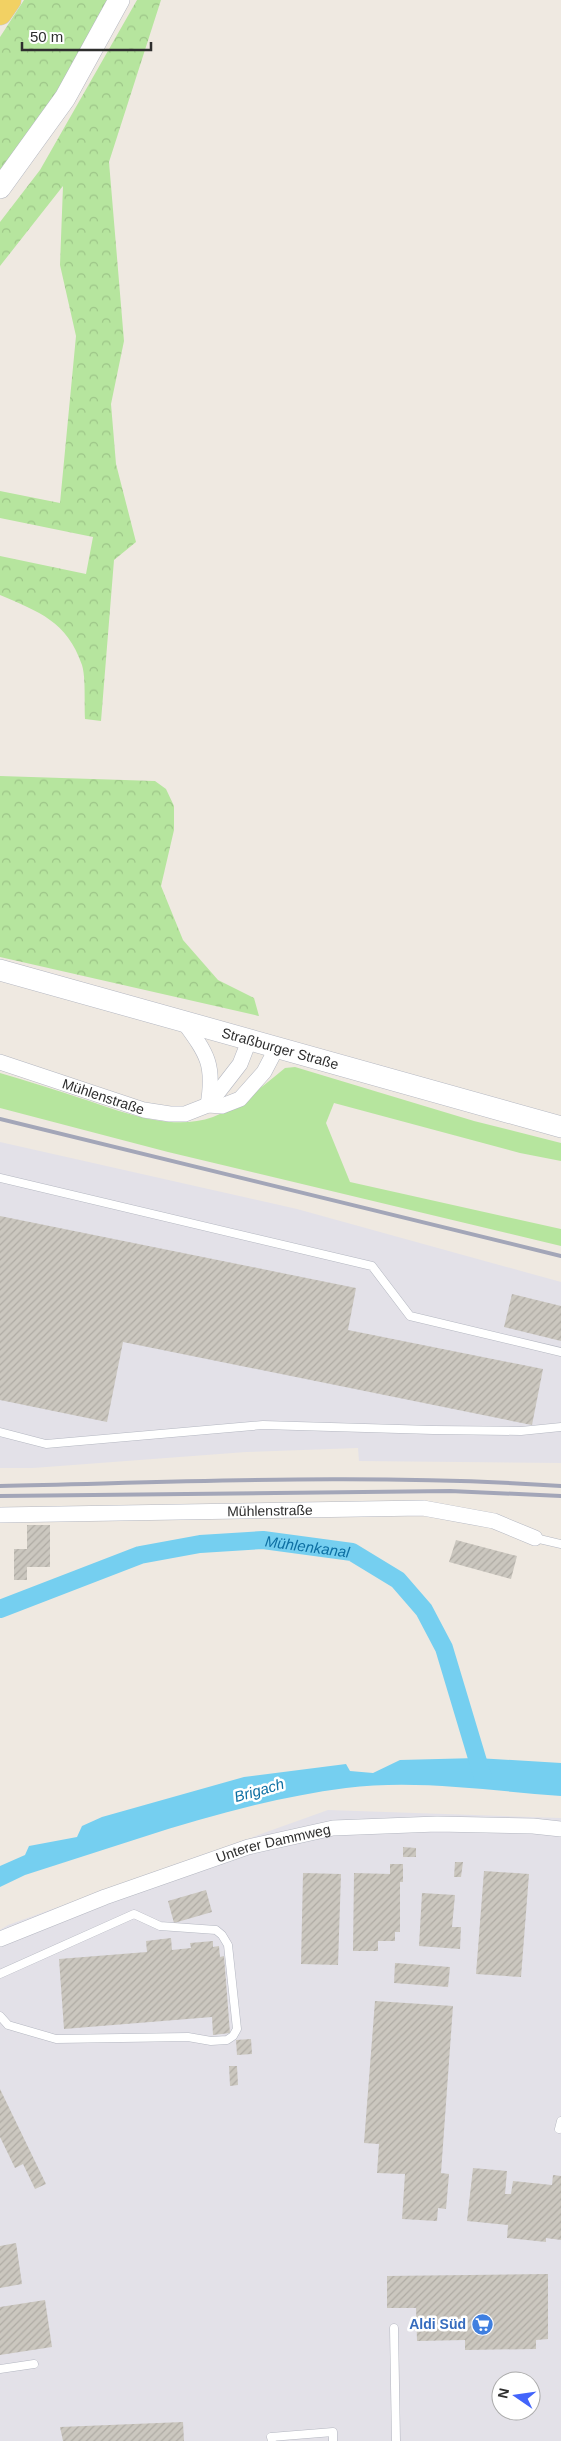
<svg xmlns="http://www.w3.org/2000/svg" width="561" height="2441" font-family="Helvetica,sans-serif">
<style>
.industrial{fill:#e3e1e8;fill-rule:evenodd}
.grass{fill:#b6e59e}
.forest{fill:url(#forest-crowns)}
.water{fill:#75cff0}
.lines{fill:none;stroke-linecap:round;stroke-linejoin:round}
.canal{stroke:#75cff0;stroke-width:18}
.building{fill:url(#building-hatch)}
.lane-casing{stroke:#b4b7c1;stroke-width:9}
.street-casing{stroke:#b4b7c1;stroke-width:16}
.secondary-casing{stroke:#b4b7c1;stroke-width:22}
.primary-casing{stroke:#c9c9c9;stroke-width:25}
.lane{stroke:#fff;stroke-width:8}
.street{stroke:#fff;stroke-width:15}
.secondary{stroke:#fff;stroke-width:21}
.primary{stroke:#f2d163;stroke-width:24}
.rail{stroke:#a3a6b8;stroke-width:4}
.labels{text-anchor:middle;dominant-baseline:central;stroke-width:5;stroke-linejoin:round;paint-order:stroke}
.street-label{font-size:14px;fill:#2e2e2e;stroke:#fff}
.shop-label{font-size:14px;font-weight:bold;fill:#366cbe;stroke:#fff;text-anchor:end}
.water-label{font-size:15px;font-style:italic;fill:#0d6fa3;stroke:#fff}
</style>
<defs>
<pattern id="forest-crowns" width="20" height="18" patternUnits="userSpaceOnUse" patternTransform="scale(1.25)"><rect width="20" height="18" fill="#b6e59e"/><path d="M2 6a3 3 0 1 1 6 0M12 15a3 3 0 1 1 6 0" fill="none" stroke="#9dc588"/></pattern>
<pattern id="building-hatch" width="6" height="6" patternUnits="userSpaceOnUse" patternTransform="scale(1.25)"><rect width="6" height="6" fill="#cbc7bf"/><path d="M-1 1l2-2M0 6l6-6M5 7l2-2" fill="none" stroke="#afaba4"/></pattern>
</defs>
<rect width="100%" height="100%" fill="#efe9e1"/>
<path class="industrial" d="M 0,1142 L 297,1209 L 561,1282 L 561,1463 L 359,1461 L 358,1448 L 246,1452 L 33,1468 L 0,1468 Z
M 328,1810 L 561,1818 L 561,2441 L 0,2441 L 0,1930 L 8,1925 ZM 501,2381 L 531,2381 L 531,2411 L 501,2411 Z"/>
<path class="grass" d="M 295,1067 L 474,1121 L 561,1143 L 561,1161 L 520,1153 L 334,1103 L 326,1123 L 350,1182 L 561,1229 L 561,1246 L 168,1152 L 0,1108 L 0,1073 C 28,1081 56,1090 83,1099 C 123,1112 171,1132 213,1117 C 240,1106 263,1086 285,1068 Z"/>
<path class="forest" d="M 24,0 L 111,0 L 70,73 L 0,175 L 0,37 Z
M 137,0 L 161,0 L 109,162 L 124,341 L 111,404 L 116,464 L 136,542 L 114,560 L 101,721 L 85,719 C 84,704 86,678 82,665 C 67,621 39,612 0,595 L 0,556 L 86,574 L 93,537 L 0,518 L 0,491 L 60,503 L 76,336 L 60,265 L 63,186 L 0,266 L 0,222 L 40,170 Z
M 0,776 L 155,781 L 166,789 L 174,806 L 174,830 L 161,886 L 183,940 L 218,980 L 254,998 L 259,1016 L 0,957 Z"/>
<path class="water" d="M 477,1758 L 561,1763 L 561,1796 C 490,1791 417,1779 346,1788 C 236,1802 131,1842 25,1875 L 0,1887 L 0,1866 L 25,1855 L 29,1846 L 77,1837 L 82,1826 L 102,1817 L 244,1777 L 346,1764 L 350,1771 L 373,1773 L 400,1760 Z"/>
<g class="lines">
<path class="canal" id="s1" d="M 0,1609 L 140,1555 L 200,1544 L 263,1540 L 352,1552 L 398,1580 L 424,1610 L 444,1648 L 483,1778"/>
</g>
<path class="building" d="M 0,1216 L 356,1288 L 348,1330 L 543,1369 L 532,1425 L 123,1342 L 107,1422 L 0,1400 Z
M 512,1294 L 561,1306 L 561,1341 L 504,1327 Z
M 27,1525 L 50,1525 L 50,1567 L 27,1567 L 27,1580 L 14,1580 L 14,1549 L 27,1549 Z
M 456,1540 L 517,1556 L 511,1579 L 449,1562 Z
M 403,1847 L 416,1848 L 416,1857 L 403,1857 Z
M 455,1862 L 463,1862 L 461,1877 L 454,1877 Z
M 390,1864 L 403,1864 L 403,1882 L 400,1882 L 400,1932 L 395,1932 L 395,1941 L 378,1941 L 378,1951 L 353,1951 L 354,1873 L 390,1874 Z
M 484,1871 L 529,1874 L 521,1977 L 476,1974 Z
M 303,1873 L 341,1874 L 338,1965 L 301,1964 Z
M 206,1890 L 212,1912 L 174,1923 L 168,1901 Z
M 422,1893 L 455,1895 L 452,1927 L 461,1927 L 460,1949 L 419,1946 Z
M 171,1938 L 172,1950 L 191,1948 L 190,1943 L 213,1941 L 213,1947 L 219,1946 L 220,1957 L 224,1956 L 230,2033 L 213,2035 L 212,2017 L 64,2029 L 59,1959 L 147,1952 L 146,1941 Z
M 395,1963 L 450,1967 L 448,1987 L 394,1983 Z
M 375,2001 L 453,2006 L 441,2173 L 449,2174 L 446,2209 L 438,2208 L 437,2221 L 402,2219 L 405,2174 L 377,2173 L 379,2144 L 364,2143 Z
M 251,2039 L 252,2054 L 237,2055 L 236,2040 Z
M 229,2066 L 237,2066 L 238,2085 L 230,2086 Z
M 0,2089 L 46,2184 L 35,2189 L 23,2164 L 15,2168 L 0,2137 Z
M 473,2168 L 507,2171 L 505,2194 L 511,2194 L 513,2181 L 552,2185 L 553,2175 L 561,2176 L 561,2240 L 546,2238 L 546,2242 L 507,2238 L 508,2225 L 467,2221 Z
M 16,2243 L 22,2284 L 0,2288 L 0,2246 Z
M 548,2274 L 548,2339 L 536,2340 L 536,2349 L 465,2350 L 465,2340 L 417,2341 L 416,2308 L 387,2308 L 387,2276 Z
M 45,2300 L 52,2347 L 0,2355 L 0,2307 Z
M 183,2422 L 184,2441 L 63,2441 L 60,2427 Z"/>
<g class="lines">
<defs>
<path id="lane" d="M 0,1178 L 372,1266 L 410,1316 L 561,1352
M 0,1432 L 46,1444 L 263,1425 L 433,1430 L 521,1431 L 561,1427
M 535,1538 L 561,1544
M 0,1974 L 134,1914 L 160,1926 L 216,1930 L 222,1935 L 228,1945 L 237,2029 L 233,2036 L 227,2040 L 211,2041 L 188,2037 L 56,2039 L 8,2025 L 0,2016
M 559,2129 L 561,2121
M 394,2328 L 396,2441
M 0,2369 L 34,2364
M 272,2441 L 271,2437 L 333,2432 L 333,2441"/>
<g id="street">
<path d="M 183,1021 C 207,1054 215,1064 208,1105"/>
<path id="s2" d="M 0,1062 L 144,1110 L 170,1114 L 185,1114 L 208,1105 L 222,1106 L 240,1099 L 264,1072 L 276,1049"/>
<path d="M 209,1104 L 240,1064 L 249,1041"/>
<path id="s3" d="M 0,1515 L 423,1508 L 494,1521 L 535,1538"/>
<path id="s4" d="M 0,1939 L 105,1897 L 248,1847 L 333,1828 L 437,1824 L 533,1826 L 561,1829"/>
</g>
<g id="secondary">
<path d="M 0,188 L 65,98 L 119,0"/>
<path id="s5" d="M 0,970 L 561,1127"/>
</g>
<path id="primary" d="M 0,13 L 9,0"/>
</defs>
<use href="#lane" class="lane-casing"/>
<use href="#street" class="street-casing"/>
<use href="#secondary" class="secondary-casing"/>
<use href="#primary" class="primary-casing"/>
<use href="#lane" class="lane"/>
<use href="#street" class="street"/>
<use href="#secondary" class="secondary"/>
<use href="#primary" class="primary"/>
<path class="rail" d="M 0,1119 L 561,1256
M 0,1486 C 187,1482 375,1473 561,1486
M 0,1496 L 450,1491 L 561,1496"/>
</g>
<defs>
<symbol id="supermarket-disc" viewBox="-11 -11 22 22"><circle r="9.5" fill="#3f7fe0" stroke="#fff"/><path d="M-6-5.5h2.5l.6 2H6L4.5 2H-2.5L-4.4-4H-6ZM-1.5 3.2a1.3 1.3 0 1 0 .1 0ZM3 3.2a1.3 1.3 0 1 0 .1 0Z" fill="#fff"/></symbol>
</defs>
<g fill-rule="evenodd">
<use href="#supermarket-disc" x="470" y="2312" width="25" height="25"/>
</g>
<g class="labels">
<g class="street-label">
<text stroke="none"><textPath href="#s5" startOffset="291">Straßburger Straße</textPath></text>
<text stroke="none"><textPath href="#s2" startOffset="109">Mühlenstraße</textPath></text>
<text stroke="none"><textPath href="#s3" startOffset="270">Mühlenstraße</textPath></text>
<text stroke="none"><textPath href="#s4" startOffset="290">Unterer Dammweg</textPath></text>
</g>
<g class="shop-label">
<text x="466" y="2324">Aldi Süd</text>
</g>
<g class="water-label">
<text stroke="none"><textPath href="#s1" startOffset="319">Mühlenkanal</textPath></text>
<text transform="translate(259 1790) rotate(-16)">Brigach</text>
</g>
</g>
<g transform="translate(516 2396) rotate(283)"><circle r="24" fill="#ffffff" stroke="#ababab"/>
<path d="M0-4L9 19L0 12L-9 19Z" fill="#4264fb"/>
<text y="-8" font-size="14" font-weight="bold" text-anchor="middle" fill="#2e2e2e">N</text>
</g>
<path d="M22 42v8h129v-8" fill="none" stroke="#2e2e2e" stroke-width="2.5"/>
<text x="30" y="42" font-size="15" fill="#2e2e2e" stroke="#ffffff" stroke-width="4" paint-order="stroke">50 m</text>
</svg>
